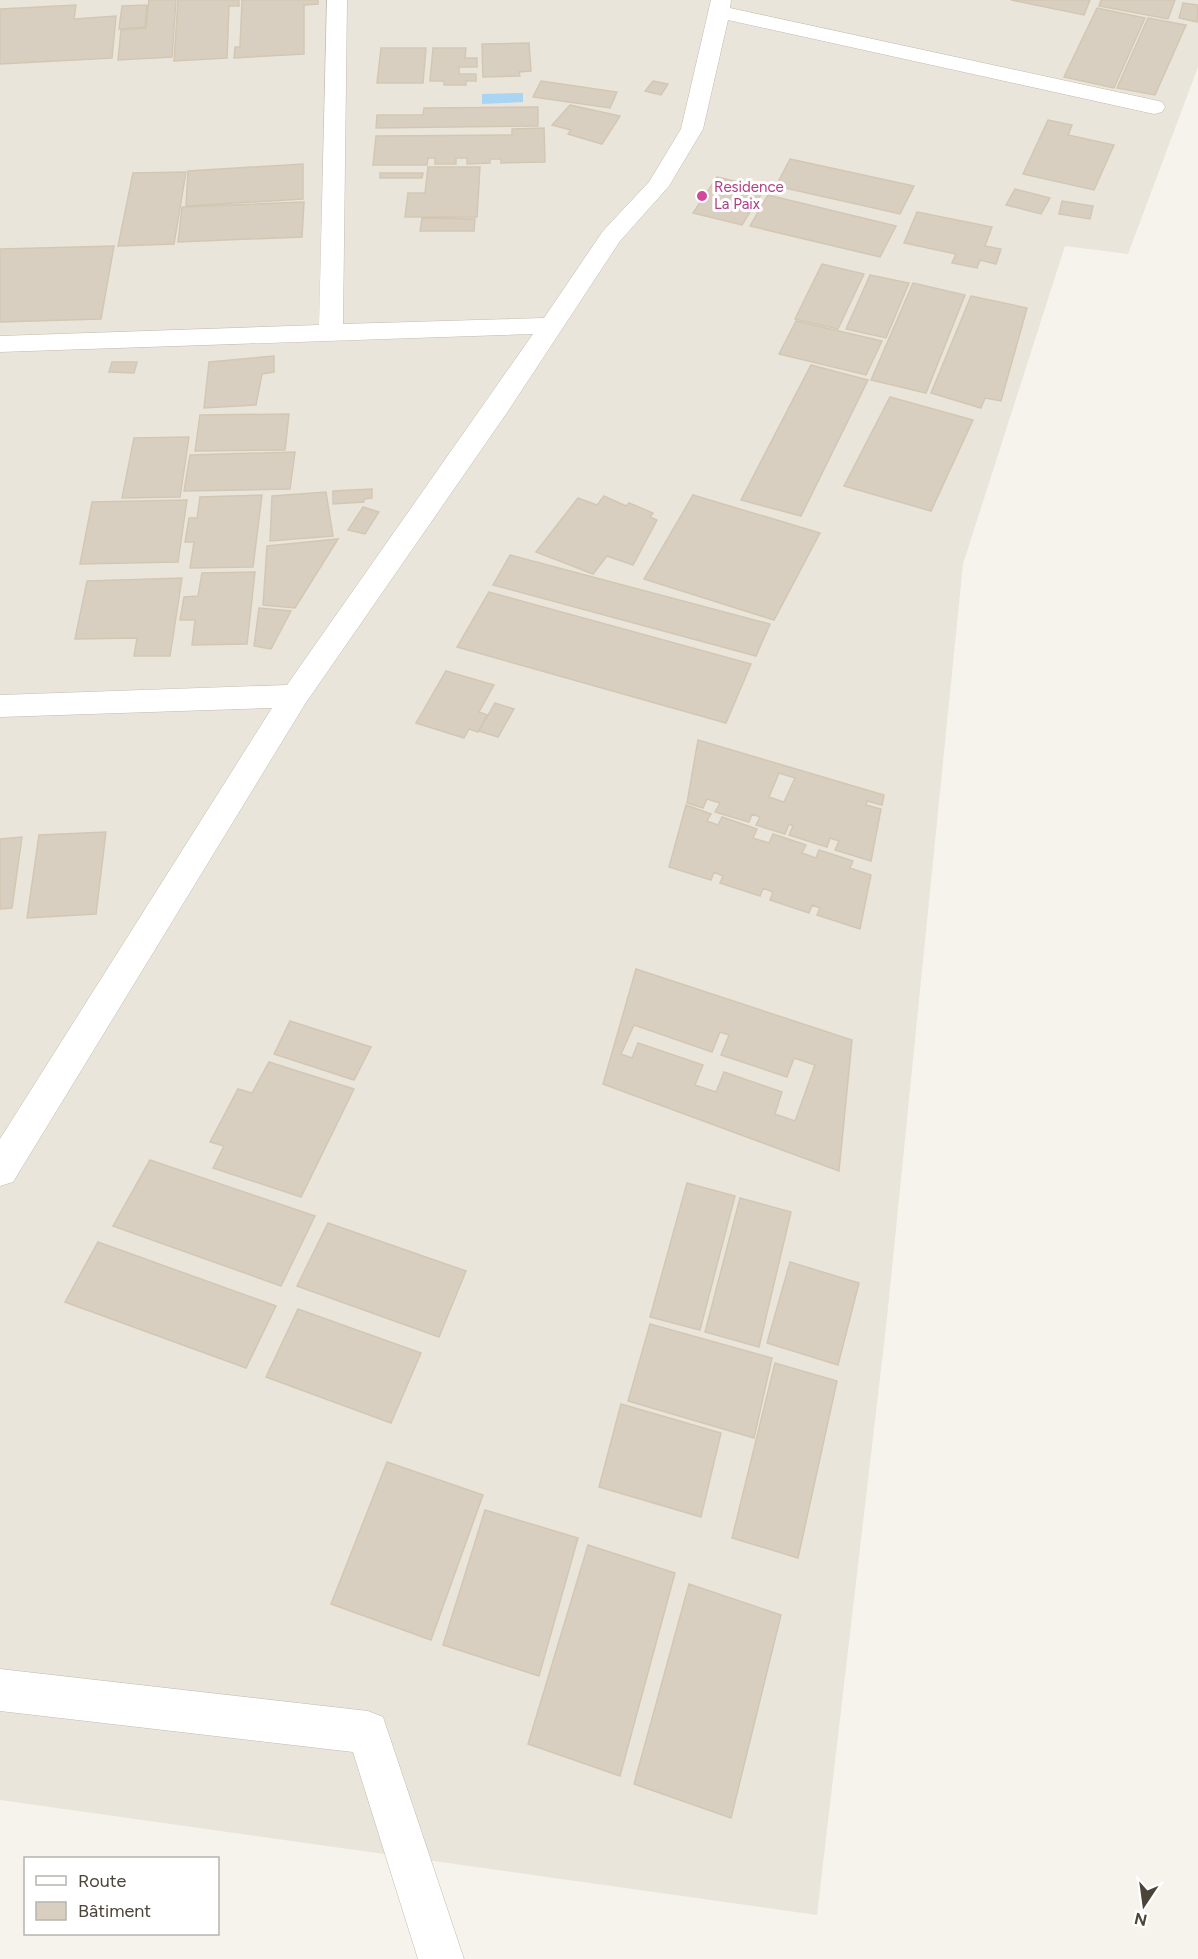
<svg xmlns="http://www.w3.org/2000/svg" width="1198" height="1959" font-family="Figtree,sans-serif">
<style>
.residential{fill:#eae5da}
.water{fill:#a9d4f2}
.building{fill:#d8cfc1;stroke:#d3c7b4;stroke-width:1.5;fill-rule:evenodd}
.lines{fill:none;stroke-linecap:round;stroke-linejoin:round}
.minor-casing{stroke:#c2bbae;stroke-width:1}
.minor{fill:#fff;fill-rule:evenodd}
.hotel-dot{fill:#d1479c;stroke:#fff;stroke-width:2}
.labels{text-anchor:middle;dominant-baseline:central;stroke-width:6;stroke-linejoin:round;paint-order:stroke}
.far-hotel-label{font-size:15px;fill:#b23c85;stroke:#fff;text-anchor:start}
</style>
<rect width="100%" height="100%" fill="#f6f3ec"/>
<path class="residential" d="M 0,0 L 1198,0 L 1198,67 L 1128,254 L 1065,246 L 963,564 L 887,1318 L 817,1915 L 0,1800 Z"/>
<path class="water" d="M 523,93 L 523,102 L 482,104 L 482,94 Z"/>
<path class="building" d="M 149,0 L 176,0 L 172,57 L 118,60 L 121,30 L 146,28 Z
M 178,0 L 239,0 L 239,6 L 229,6 L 227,58 L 174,61 Z
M 242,0 L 318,0 L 318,4 L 304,5 L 304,54 L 234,58 L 235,47 L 240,47 Z
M 1011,0 L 1090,0 L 1084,15 Z
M 1101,0 L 1175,0 L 1168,19 L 1099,6 Z
M 1183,3 L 1198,5 L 1197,22 L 1179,18 Z
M 76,5 L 74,19 L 116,16 L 112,58 L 0,64 L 0,9 Z
M 147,5 L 145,27 L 119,29 L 122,6 Z
M 1097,8 L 1145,18 L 1114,88 L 1064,77 Z
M 1148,18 L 1186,25 L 1155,95 L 1117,88 Z
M 529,43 L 531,71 L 519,72 L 520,76 L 483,77 L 482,44 Z
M 381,48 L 426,48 L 423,83 L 377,83 Z
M 433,48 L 466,48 L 465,58 L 477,58 L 477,67 L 459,67 L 459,74 L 476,74 L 476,81 L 466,81 L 466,85 L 444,85 L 444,81 L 430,81 Z
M 541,81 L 617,92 L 610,108 L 533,97 Z
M 653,81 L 668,84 L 661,95 L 645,91 Z
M 570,105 L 620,116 L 602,144 L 568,134 L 571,130 L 552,125 Z
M 538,107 L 538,126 L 376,128 L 377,115 L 423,115 L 424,108 Z
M 1048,120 L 1072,125 L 1068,135 L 1114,145 L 1094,190 L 1023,174 Z
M 544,128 L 545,162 L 501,163 L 501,159 L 490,159 L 490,163 L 467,164 L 467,158 L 456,158 L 456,164 L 435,164 L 435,158 L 428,158 L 427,165 L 373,165 L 376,136 L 512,135 L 512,129 Z
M 790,159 L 914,186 L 900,214 L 776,186 Z
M 303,164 L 303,199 L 186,206 L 188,171 Z
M 428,167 L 480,167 L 477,217 L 405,217 L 408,193 L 425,193 Z
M 186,172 L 174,244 L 118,246 L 133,173 Z
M 380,173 L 423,173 L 422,178 L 380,178 Z
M 717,177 L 765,188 L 742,225 L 693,213 Z
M 1015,189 L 1050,198 L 1041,214 L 1006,205 Z
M 768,195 L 896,226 L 880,257 L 750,226 Z
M 1062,201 L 1093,206 L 1090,219 L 1059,214 Z
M 304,202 L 302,237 L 178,242 L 182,207 Z
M 917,212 L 992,227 L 985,246 L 1001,249 L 996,264 L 980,260 L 977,268 L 952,263 L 956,254 L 904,243 Z
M 422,218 L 475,219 L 474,231 L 420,231 Z
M 114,246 L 101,319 L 0,322 L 0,249 Z
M 822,264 L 864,274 L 838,329 L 795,319 Z
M 870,275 L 909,283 L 886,338 L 846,329 Z
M 913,283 L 965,295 L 926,393 L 871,380 Z
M 971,296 L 1027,308 L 1001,401 L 985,398 L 981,408 L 931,393 Z
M 796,321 L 882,341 L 866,375 L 779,354 Z
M 274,356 L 274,372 L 262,374 L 256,405 L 204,408 L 209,362 Z
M 112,362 L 137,362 L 134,373 L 109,372 Z
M 811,365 L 868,380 L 801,516 L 741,500 Z
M 890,397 L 973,420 L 931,511 L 844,486 Z
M 289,414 L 285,450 L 195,451 L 200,415 Z
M 189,437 L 180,497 L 122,498 L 134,438 Z
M 295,452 L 290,489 L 184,491 L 190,455 Z
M 372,489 L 372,498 L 364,499 L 364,502 L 333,504 L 333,491 Z
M 326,492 L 333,536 L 270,541 L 272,496 Z
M 262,495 L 253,567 L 190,568 L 194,542 L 185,542 L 189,518 L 197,518 L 200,497 Z
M 693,495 L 820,533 L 774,620 L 644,579 Z
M 604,496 L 626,506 L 629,503 L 653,513 L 650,517 L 657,520 L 633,565 L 607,556 L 593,574 L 536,552 L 578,498 L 597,505 Z
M 187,500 L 178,562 L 80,564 L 92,502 Z
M 363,507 L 379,512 L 365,534 L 348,530 Z
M 338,539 L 295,608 L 263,605 L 267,546 Z
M 510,555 L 770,624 L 756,656 L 493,585 Z
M 255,572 L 247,644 L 192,645 L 195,620 L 180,620 L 184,597 L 198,596 L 202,573 Z
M 182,578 L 170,656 L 134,656 L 137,638 L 75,639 L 87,581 Z
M 489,592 L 751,664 L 726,723 L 457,647 Z
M 259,608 L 291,611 L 271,649 L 254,646 Z
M 446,671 L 494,685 L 479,712 L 487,715 L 478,732 L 469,729 L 464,738 L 416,723 Z
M 495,703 L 514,709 L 498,737 L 479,731 Z
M 698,740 L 884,795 L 882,805 L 867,801 L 866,805 L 881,809 L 871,861 L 835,850 L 839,841 L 830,838 L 827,847 L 789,835 L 793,826 L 789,824 L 785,834 L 756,825 L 760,817 L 752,814 L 749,822 L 715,812 L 720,803 L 707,799 L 703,808 L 687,803 ZM 779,773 L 795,778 L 784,802 L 769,797 Z
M 686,805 L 711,814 L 707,821 L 718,825 L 722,817 L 757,829 L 753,838 L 769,843 L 773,834 L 806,845 L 802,853 L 816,858 L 819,850 L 853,861 L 850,868 L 871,875 L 860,929 L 817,915 L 820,908 L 812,905 L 809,913 L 770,900 L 773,892 L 763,888 L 760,896 L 720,883 L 723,876 L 714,872 L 711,880 L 669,867 Z
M 106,832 L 96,914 L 27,918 L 39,835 Z
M 22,837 L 12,908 L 0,909 L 0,839 Z
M 636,969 L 852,1040 L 839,1171 L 603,1084 ZM 634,1025 L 712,1052 L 720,1032 L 729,1035 L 721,1055 L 787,1077 L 794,1058 L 815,1065 L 795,1121 L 775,1114 L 782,1092 L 724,1072 L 716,1092 L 695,1085 L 703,1065 L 638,1043 L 632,1058 L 621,1054 Z
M 290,1021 L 371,1047 L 354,1080 L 274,1054 Z
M 269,1062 L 354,1089 L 301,1197 L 213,1168 L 224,1146 L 210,1142 L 238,1089 L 252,1093 Z
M 150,1160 L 315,1216 L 281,1286 L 113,1226 Z
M 687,1183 L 735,1196 L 700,1330 L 650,1317 Z
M 740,1198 L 791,1212 L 759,1347 L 705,1332 Z
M 328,1223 L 466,1271 L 439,1337 L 297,1286 Z
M 98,1242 L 276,1306 L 246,1368 L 65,1302 Z
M 790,1262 L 859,1283 L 838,1365 L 767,1343 Z
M 298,1309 L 421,1353 L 391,1423 L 266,1377 Z
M 650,1324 L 772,1358 L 754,1438 L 628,1401 Z
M 775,1363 L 837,1381 L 798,1558 L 732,1538 Z
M 621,1404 L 721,1433 L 701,1517 L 599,1487 Z
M 387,1462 L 483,1495 L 431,1640 L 331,1604 Z
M 485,1510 L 578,1538 L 539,1676 L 443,1645 Z
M 588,1545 L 675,1573 L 620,1776 L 528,1744 Z
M 689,1584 L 781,1615 L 731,1818 L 634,1784 Z"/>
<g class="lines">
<defs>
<path id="minor" d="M 327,0 L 347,0 L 343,324 L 544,318 L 603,231 L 649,182 L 681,129 L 711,0 L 731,0 L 730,8 L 1154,100 L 1162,102 L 1165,107 L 1162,112 L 1154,114 L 728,20 L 703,129 L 669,186 L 620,241 L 506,414 L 305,704 L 13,1182 L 0,1186 L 0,1139 L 272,708 L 0,717 L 0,695 L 287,685 L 533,334 L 0,352 L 0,336 L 319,325 Z
M 0,1669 L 368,1711 L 383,1717 L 464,1959 L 418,1959 L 353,1752 L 0,1711 Z"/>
</defs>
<use href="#minor" class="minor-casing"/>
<use href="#minor" class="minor"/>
</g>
<circle class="hotel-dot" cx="702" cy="196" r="6"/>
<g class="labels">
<g class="far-hotel-label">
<text x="714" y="187">Residence<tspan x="714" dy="17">La Paix</tspan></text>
</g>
</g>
<rect x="24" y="1857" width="195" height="78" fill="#ffffff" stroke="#b7b4b0" stroke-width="1.5"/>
<rect x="36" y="1876" width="30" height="9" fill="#ffffff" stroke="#b7b4b0" stroke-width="1.5"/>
<text x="78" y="1887" font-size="18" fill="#4b4439">Route</text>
<rect x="36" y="1902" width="30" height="18" fill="#d8cfc1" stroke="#b7b4b0" stroke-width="1.5"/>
<text x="78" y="1917" font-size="18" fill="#4b4439">Bâtiment</text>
<g transform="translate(1144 1905) rotate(193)" stroke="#ffffff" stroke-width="4.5" paint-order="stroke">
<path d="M0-4.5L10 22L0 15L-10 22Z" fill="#4b4439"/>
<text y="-9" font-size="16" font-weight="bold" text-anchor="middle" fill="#4b4439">N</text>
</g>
</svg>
